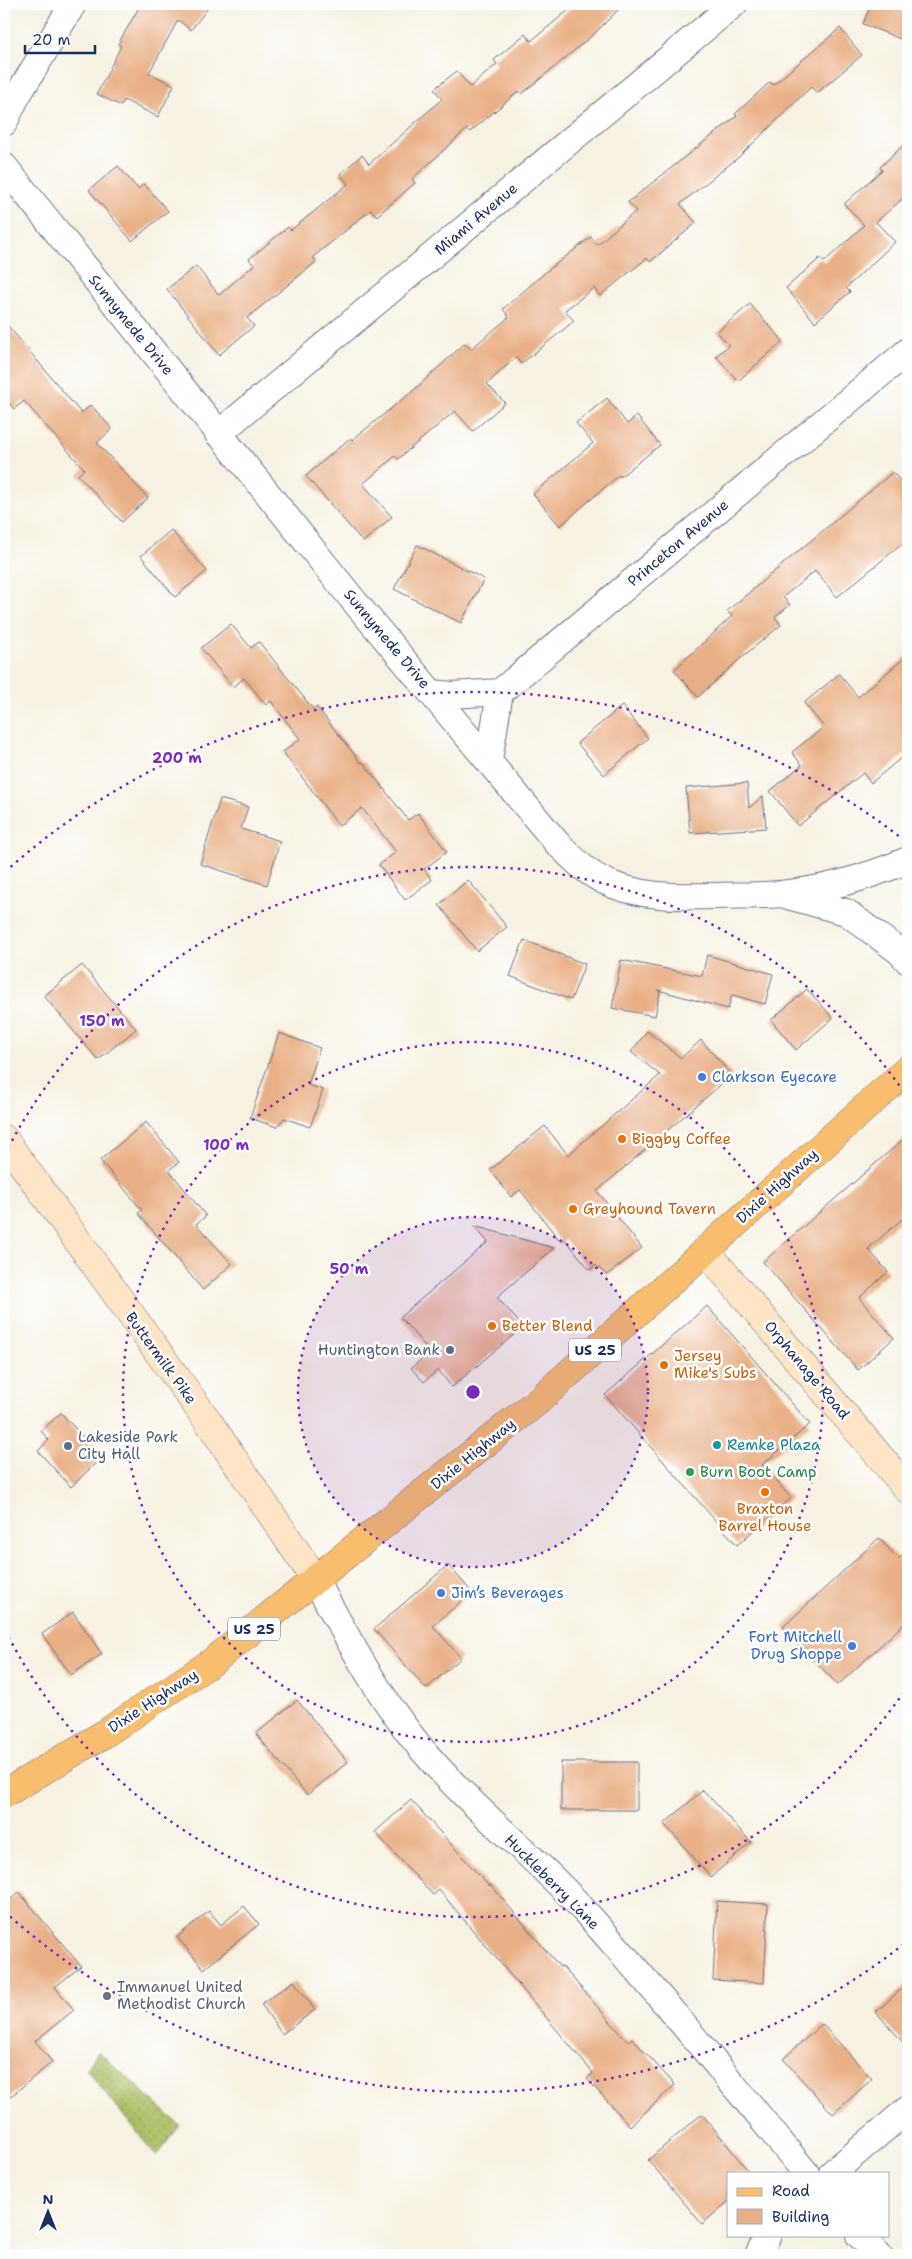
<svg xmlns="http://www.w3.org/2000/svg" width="912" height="2259" font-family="'Shantell Sans',sans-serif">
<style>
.grass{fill:url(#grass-dots);stroke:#637861}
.building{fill:#e9b087}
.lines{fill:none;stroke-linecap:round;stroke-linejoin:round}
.minor-casing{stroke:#68738c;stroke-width:28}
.secondary-casing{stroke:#68738c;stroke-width:29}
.primary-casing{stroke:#68738c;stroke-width:29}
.minor{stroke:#fff;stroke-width:26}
.secondary{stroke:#fde5c5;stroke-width:28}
.primary{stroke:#f9be6d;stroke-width:28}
.ring{fill:none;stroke:#7b2cbf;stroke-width:2.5;stroke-dasharray:2.5 5}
.shop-dot{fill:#3f7fe0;stroke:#fff;stroke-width:2}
.food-dot{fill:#e8710a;stroke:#fff;stroke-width:2}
.service-dot{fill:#5c6f8a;stroke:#fff;stroke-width:2}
.culture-dot{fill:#0f9aa8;stroke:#fff;stroke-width:2}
.leisure-dot{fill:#2e9e5b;stroke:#fff;stroke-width:2}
.worship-dot{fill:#6b7280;stroke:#fff;stroke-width:2}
.labels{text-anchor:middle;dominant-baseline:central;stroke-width:5;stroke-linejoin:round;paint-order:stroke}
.shield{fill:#fff;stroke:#5f6d8e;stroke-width:1}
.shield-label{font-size:14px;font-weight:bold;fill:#1b2f5e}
.street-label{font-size:15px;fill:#1b2f5e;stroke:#fff}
.shop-label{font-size:15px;fill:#366cbe;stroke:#fff;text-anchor:start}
.food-label{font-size:15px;fill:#c56008;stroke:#fff;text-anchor:start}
.service-label{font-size:15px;fill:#4e5e75;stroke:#fff;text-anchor:end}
.culture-label{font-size:15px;fill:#0d838f;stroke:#fff;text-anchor:start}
.leisure-label{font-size:15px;fill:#27864d;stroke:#fff;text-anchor:start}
.worship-label{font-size:15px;fill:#5b616d;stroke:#fff;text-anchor:start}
.centre{fill:#7b2cbf;stroke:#fff;stroke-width:2.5}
.ring-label{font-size:15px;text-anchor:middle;font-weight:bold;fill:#7b2cbf;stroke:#fff;stroke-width:5;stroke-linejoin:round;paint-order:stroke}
</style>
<defs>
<pattern id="grass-dots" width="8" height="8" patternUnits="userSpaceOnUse" patternTransform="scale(1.25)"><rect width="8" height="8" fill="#abc064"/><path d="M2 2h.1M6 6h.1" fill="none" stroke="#8a9c56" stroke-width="1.8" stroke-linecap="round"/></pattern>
</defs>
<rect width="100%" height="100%" fill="#fff"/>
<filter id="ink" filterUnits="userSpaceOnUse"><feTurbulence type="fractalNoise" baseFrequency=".02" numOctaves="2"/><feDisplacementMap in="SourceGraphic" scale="10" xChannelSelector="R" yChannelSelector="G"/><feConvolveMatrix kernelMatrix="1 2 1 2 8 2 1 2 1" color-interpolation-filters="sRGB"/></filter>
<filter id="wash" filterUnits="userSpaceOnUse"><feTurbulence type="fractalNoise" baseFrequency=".0096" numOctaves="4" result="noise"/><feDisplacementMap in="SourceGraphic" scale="20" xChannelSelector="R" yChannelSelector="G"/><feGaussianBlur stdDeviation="1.12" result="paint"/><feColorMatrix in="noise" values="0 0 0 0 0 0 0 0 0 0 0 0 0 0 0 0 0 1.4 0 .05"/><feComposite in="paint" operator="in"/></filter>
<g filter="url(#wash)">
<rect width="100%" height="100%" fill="#f6f1e1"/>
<path class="grass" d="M 98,2051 L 180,2125 L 156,2156 L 87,2070 Z"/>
<g id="blocks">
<path class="building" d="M 141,4 L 211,4 L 191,30 L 178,20 L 149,73 L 174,85 L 158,117 L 124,100 L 121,106 L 97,94 L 121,46 L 118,44 Z
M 576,4 L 624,4 L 594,34 L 522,94 L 519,91 L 470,132 L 467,129 L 412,179 L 415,183 L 377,216 L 371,210 L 313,257 L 316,262 L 247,318 L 254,326 L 219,355 L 167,289 L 196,266 L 219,295 L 254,265 L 249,259 L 288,227 L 291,230 L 348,184 L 340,174 L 362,155 L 369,164 L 442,99 L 434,89 L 457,71 L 470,87 L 497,64 L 494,60 L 525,34 L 531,41 Z
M 871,4 L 908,4 L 908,42 L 863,24 Z
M 840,28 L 862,55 L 817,93 L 811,87 L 740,156 L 680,204 L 696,223 L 650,262 L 647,258 L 600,296 L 594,288 L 565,310 L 574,321 L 521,364 L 516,357 L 487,384 L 505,403 L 473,431 L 455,411 L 398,459 L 395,456 L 363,484 L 392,517 L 363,542 L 306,476 L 350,438 L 352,440 L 414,390 L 465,343 L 471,349 L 509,317 L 503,309 L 547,271 L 591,237 L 597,245 L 636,211 L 628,202 L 737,116 L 735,114 L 770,82 L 773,85 Z
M 908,141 L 908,194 L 876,222 L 895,242 L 846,288 L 850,292 L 815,322 L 786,288 L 820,258 L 824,262 L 864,225 L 844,204 L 882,170 L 880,167 Z
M 118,166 L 138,189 L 144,184 L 168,211 L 132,241 L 89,190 Z
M 750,304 L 783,341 L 738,381 L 716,356 L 729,345 L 717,332 Z
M 4,321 L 81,413 L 91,405 L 112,429 L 97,443 L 148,498 L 122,522 L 78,475 L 84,469 L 24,401 L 14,409 L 4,396 Z
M 607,398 L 627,424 L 637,416 L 660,445 L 620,477 L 619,475 L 560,526 L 533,494 L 593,443 L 576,423 Z
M 893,472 L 908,491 L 908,539 L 837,597 L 815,571 L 783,597 L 790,605 L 775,617 L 781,625 L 742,657 L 698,697 L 674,670 L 732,616 L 727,611 Z
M 171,530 L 207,571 L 175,597 L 141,556 Z
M 417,545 L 484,579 L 461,623 L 394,589 Z
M 231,624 L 251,648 L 259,642 L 313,709 L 317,707 L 361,763 L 363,762 L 408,820 L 418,813 L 447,852 L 424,869 L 432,880 L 405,900 L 379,865 L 396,852 L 362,808 L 339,826 L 283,752 L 300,739 L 271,701 L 266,705 L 244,678 L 233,687 L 201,648 Z
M 908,655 L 908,752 L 871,783 L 863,773 L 798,826 L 770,791 L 802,765 L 792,752 L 824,727 L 804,703 L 839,674 L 858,697 Z
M 622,706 L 648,738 L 604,775 L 577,743 Z
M 747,783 L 749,808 L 763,796 L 766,828 L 690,833 L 686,788 Z
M 220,799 L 248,807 L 241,829 L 280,841 L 267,885 L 200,864 Z
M 468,880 L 507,927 L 477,951 L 439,905 Z
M 524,940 L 585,964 L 571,1000 L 510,976 Z
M 707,955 L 773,974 L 765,1004 L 732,995 L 728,1009 L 658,990 L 660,992 L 655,1016 L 612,1008 L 621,960 L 702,976 Z
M 82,965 L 136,1029 L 98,1060 L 44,996 Z
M 807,989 L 833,1018 L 796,1050 L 771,1020 Z
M 647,1031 L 681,1058 L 701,1040 L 732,1075 L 597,1191 L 642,1248 L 607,1275 L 595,1265 L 590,1270 L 565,1239 L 561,1242 L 520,1190 L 511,1197 L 490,1170 L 545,1126 L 568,1155 L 660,1075 L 631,1052 Z
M 279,1033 L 320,1048 L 308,1085 L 323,1090 L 310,1127 L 284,1118 L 277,1127 L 250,1118 Z
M 146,1122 L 179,1162 L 169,1170 L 206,1216 L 196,1224 L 232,1264 L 203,1290 L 138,1213 L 142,1210 L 100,1160 Z
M 908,1135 L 908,1214 L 868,1249 L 888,1272 L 859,1298 L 894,1338 L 858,1370 L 763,1262 Z
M 474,1226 L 554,1248 L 497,1297 L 523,1327 L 452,1387 L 438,1370 L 424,1382 L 411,1368 L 430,1352 L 400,1317 L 488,1242 Z
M 707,1306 L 810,1424 L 762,1465 L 791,1498 L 737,1545 L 605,1395 Z
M 61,1413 L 102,1457 L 71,1487 L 38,1451 L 49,1440 L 41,1431 Z
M 879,1538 L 898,1559 L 908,1550 L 908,1620 L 838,1685 L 783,1627 Z
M 448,1565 L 472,1592 L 433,1626 L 461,1658 L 426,1689 L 374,1629 Z
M 73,1612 L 102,1654 L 71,1675 L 42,1634 Z
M 297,1700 L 348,1762 L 307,1795 L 256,1734 Z
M 561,1762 L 637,1762 L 637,1810 L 561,1810 Z
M 703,1790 L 751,1842 L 711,1877 L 664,1824 Z
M 411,1800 L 489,1886 L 490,1884 L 560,1967 L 562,1966 L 628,2042 L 632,2038 L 675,2085 L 630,2126 L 587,2079 L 593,2073 L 439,1890 L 433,1895 L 375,1832 Z
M 19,1892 L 81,1966 L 55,1987 L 74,2010 L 35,2041 L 52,2062 L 4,2102 L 4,1905 Z
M 717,1901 L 768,1904 L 764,1983 L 713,1980 Z
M 244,1906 L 259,1924 L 204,1969 L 177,1937 L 209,1911 L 221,1925 Z
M 294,1981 L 315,2010 L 282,2034 L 261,2004 Z
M 908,1983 L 908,2048 L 876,2012 Z
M 822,2024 L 872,2079 L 833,2114 L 783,2059 Z
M 702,2114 L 750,2173 L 728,2173 L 728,2202 L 702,2224 L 648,2160 Z"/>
</g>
</g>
<g filter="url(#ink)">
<use href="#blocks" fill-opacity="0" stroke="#68738c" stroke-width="1"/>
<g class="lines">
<defs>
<path id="minor" d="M 4,123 L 16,98 L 73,4
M 4,166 L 354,601 L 557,843 C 572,857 585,872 604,881 C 637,897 677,897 712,896 C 735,895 758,896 780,894 C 824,890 868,877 908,860
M 218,434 L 734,4
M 433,693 L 452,695 L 500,692 L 908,351
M 489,761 L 500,692
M 788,896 L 846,912 L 900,952 L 908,961
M 315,1579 C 347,1637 378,1696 420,1747 C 468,1805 529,1851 580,1906 C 658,1992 732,2083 806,2173
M 832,2173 L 908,2109
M 859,2235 L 879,2255
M 758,2255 L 768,2235"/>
<path id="secondary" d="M 4,1139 L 210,1424 L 315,1579
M 705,1250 L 908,1490"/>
<path id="primary" d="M 4,1794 L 104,1734 L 212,1662 L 538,1401 L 908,1069"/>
</defs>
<use href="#minor" class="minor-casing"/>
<use href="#secondary" class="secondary-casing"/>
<use href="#primary" class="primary-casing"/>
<use href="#minor" class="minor"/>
<use href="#secondary" class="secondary"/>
<use href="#primary" class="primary"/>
</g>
</g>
<circle cx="473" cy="1392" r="175" fill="#7b2cbf" fill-opacity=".12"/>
<g class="ring">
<circle cx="473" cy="1392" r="175"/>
<circle cx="473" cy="1392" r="350"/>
<path d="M908 1686A525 525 0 0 1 5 1630M5 1154A525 525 0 0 1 908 1098"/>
<path d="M904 1944A700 700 0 0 1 5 1912M5 872A700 700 0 0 1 904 840"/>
</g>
<g class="shop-dot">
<circle cx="702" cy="1077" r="5"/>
<circle cx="441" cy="1593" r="5"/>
<circle cx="852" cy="1646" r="5"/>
</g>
<g class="food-dot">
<circle cx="622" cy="1139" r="5"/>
<circle cx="573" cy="1209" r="5"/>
<circle cx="492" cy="1326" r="5"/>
<circle cx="664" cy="1365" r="5"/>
<circle cx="765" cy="1492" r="5"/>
</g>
<g class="service-dot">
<circle cx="450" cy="1350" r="5"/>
<circle cx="68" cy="1446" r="5"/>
</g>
<circle class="culture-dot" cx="717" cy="1445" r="5"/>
<circle class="leisure-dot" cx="690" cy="1472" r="5"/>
<circle class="worship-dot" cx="107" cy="1996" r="5"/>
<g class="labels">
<g class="shield">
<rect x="569" y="1338.5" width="52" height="23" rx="4"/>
<rect x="228" y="1617.5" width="52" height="23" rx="4"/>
</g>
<g class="shield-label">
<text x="595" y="1350">US 25</text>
<text x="254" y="1629">US 25</text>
</g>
<g class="street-label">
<text transform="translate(476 219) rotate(-40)">Miami Avenue</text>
<text transform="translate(131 325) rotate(51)">Sunnymede Drive</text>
<text transform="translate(678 543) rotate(-40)">Princeton Avenue</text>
<text transform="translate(387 639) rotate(50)">Sunnymede Drive</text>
<text transform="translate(777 1186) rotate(-42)">Dixie Highway</text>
<text transform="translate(161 1358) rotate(54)">Buttermilk Pike</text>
<text transform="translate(807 1370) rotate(50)">Orphanage Road</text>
<text transform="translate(473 1454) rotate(-39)">Dixie Highway</text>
<text transform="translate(153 1701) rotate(-33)">Dixie Highway</text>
<text transform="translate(552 1882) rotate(45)">Huckleberry Lane</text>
</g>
<g class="shop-label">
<text x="712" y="1077">Clarkson Eyecare</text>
<text x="451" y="1593">Jim’s Beverages</text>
<text x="842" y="1637" text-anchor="end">Fort Mitchell<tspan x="842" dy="17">Drug Shoppe</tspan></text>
</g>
<g class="food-label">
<text x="632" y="1139">Biggby Coffee</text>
<text x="583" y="1209">Greyhound Tavern</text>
<text x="502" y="1326">Better Blend</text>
<text x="674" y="1356">Jersey<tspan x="674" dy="17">Mike's Subs</tspan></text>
<text x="765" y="1509" text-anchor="middle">Braxton<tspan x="765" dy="17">Barrel House</tspan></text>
</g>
<g class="service-label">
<text x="440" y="1350">Huntington Bank</text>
<text x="78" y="1437" text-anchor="start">Lakeside Park<tspan x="78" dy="17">City Hall</tspan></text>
</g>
<g class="culture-label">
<text x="727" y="1445">Remke Plaza</text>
</g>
<g class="leisure-label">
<text x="700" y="1472">Burn Boot Camp</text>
</g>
<g class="worship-label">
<text x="117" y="1987">Immanuel United<tspan x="117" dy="17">Methodist Church</tspan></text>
</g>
</g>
<circle cx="473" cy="1392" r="8" class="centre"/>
<g class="ring-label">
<text x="177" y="763">200 m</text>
<text x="102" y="1026">150 m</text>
<text x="226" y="1150">100 m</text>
<text x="349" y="1274">50 m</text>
</g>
<rect width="912" height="2259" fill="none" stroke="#fff" stroke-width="20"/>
<rect x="727" y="2172" width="162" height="65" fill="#ffffff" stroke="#a4acbf"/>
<rect x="737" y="2188" width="25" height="8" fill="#f9be6d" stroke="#a4acbf"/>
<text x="772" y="2196" font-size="15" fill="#1b2f5e">Road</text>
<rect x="737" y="2209" width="25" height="15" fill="#e9b087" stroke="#a4acbf"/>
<text x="772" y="2222" font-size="15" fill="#1b2f5e">Building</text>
<g transform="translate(48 2212)" stroke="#ffffff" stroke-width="4" paint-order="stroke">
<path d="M0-4L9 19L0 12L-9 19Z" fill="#1b2f5e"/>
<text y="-8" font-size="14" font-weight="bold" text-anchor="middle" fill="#1b2f5e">N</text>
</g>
<path d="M25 45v8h70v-8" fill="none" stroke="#1b2f5e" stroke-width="2.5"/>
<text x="32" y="45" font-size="15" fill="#1b2f5e" stroke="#ffffff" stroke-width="4" paint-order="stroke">20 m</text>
</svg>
